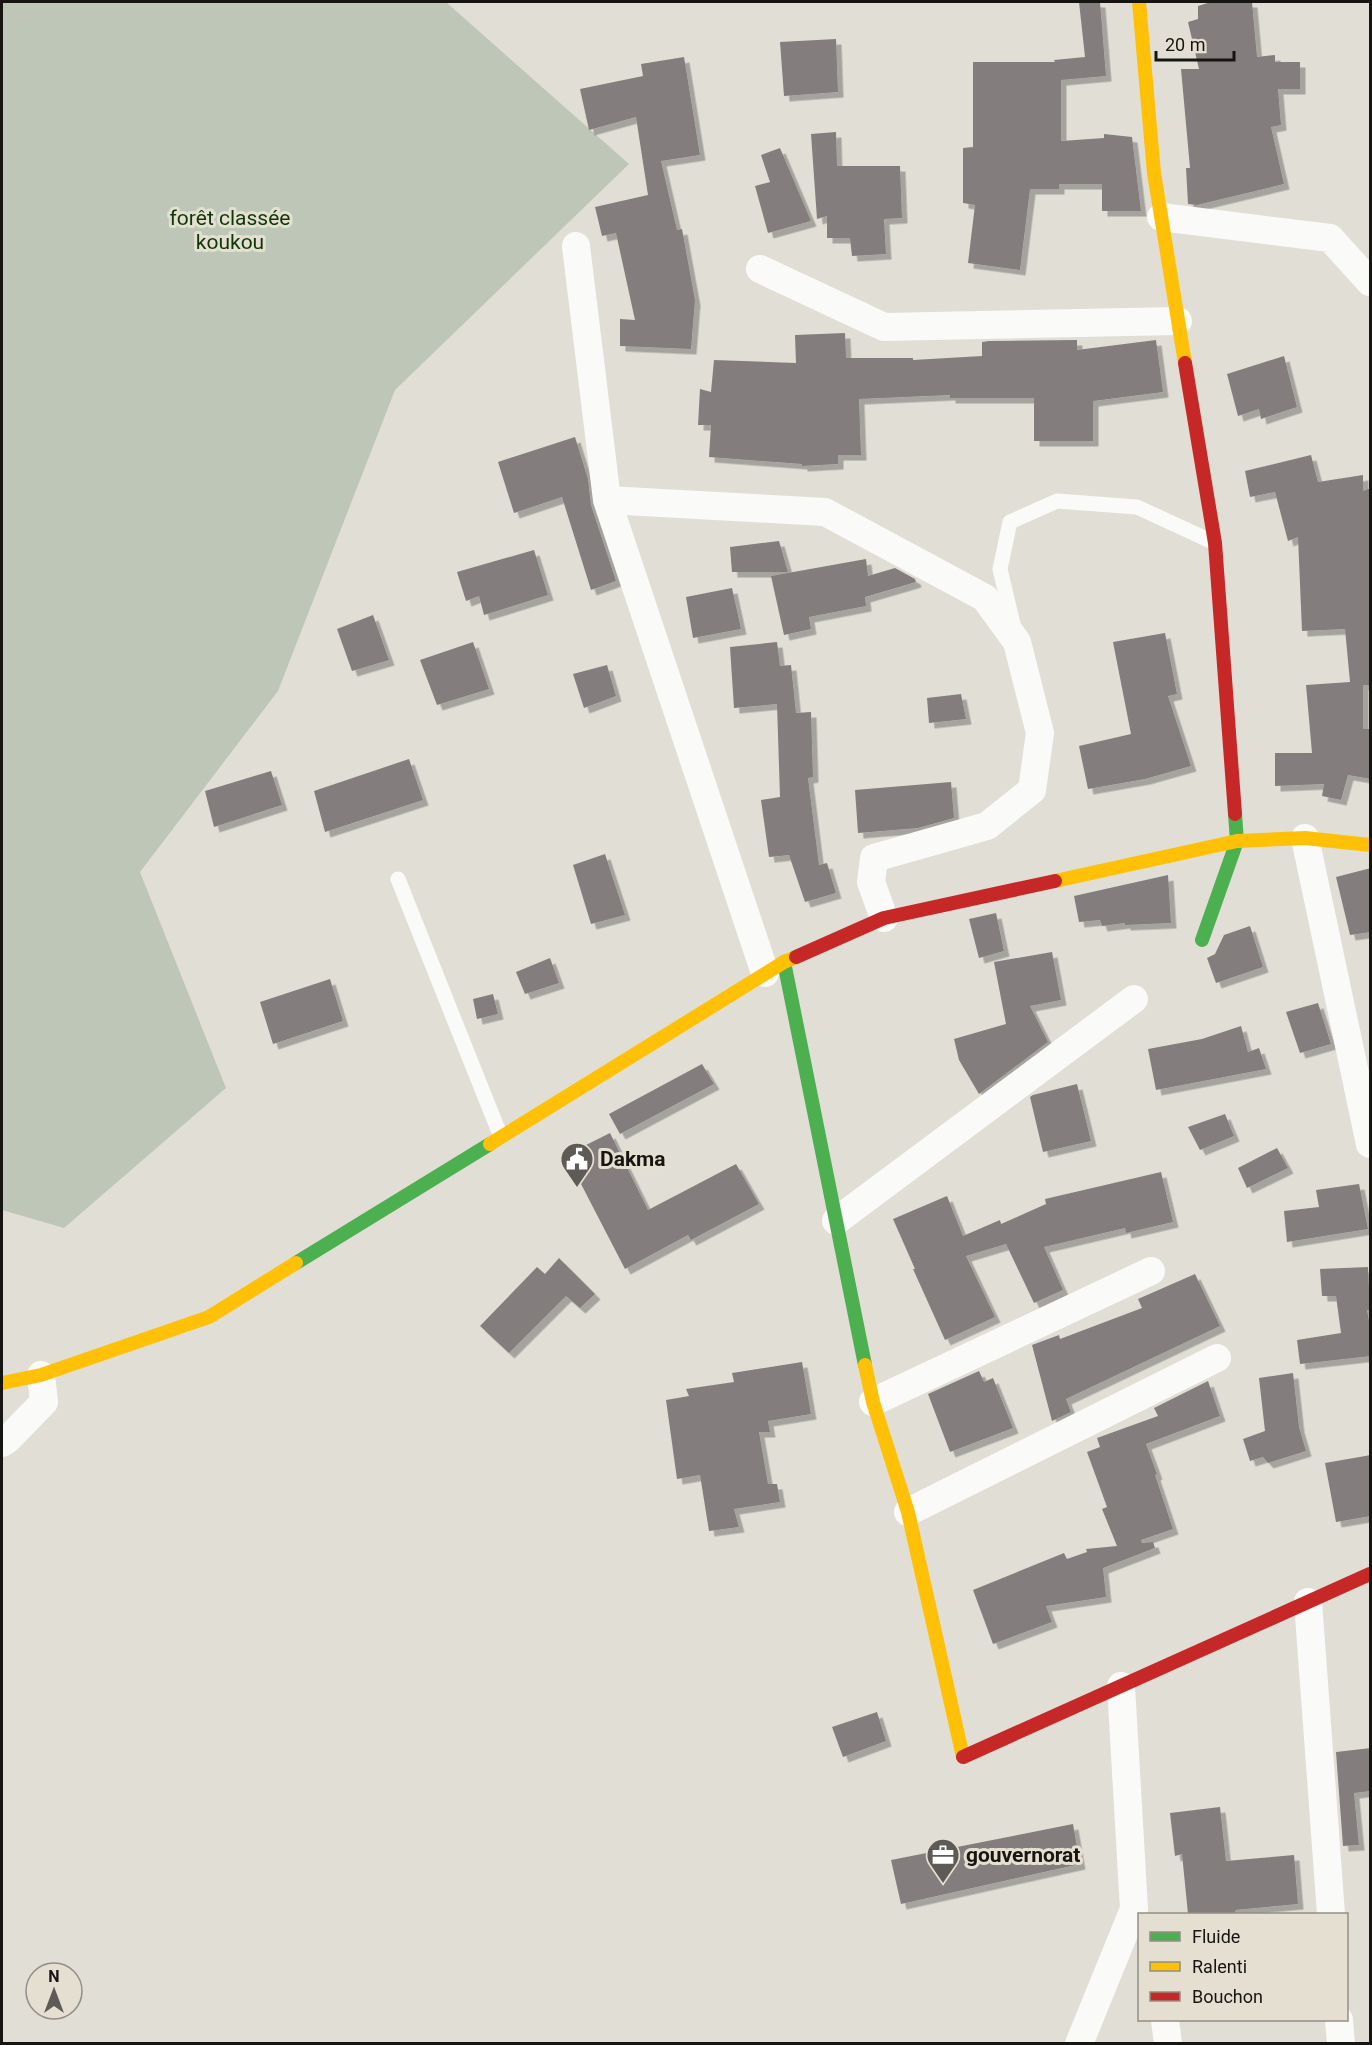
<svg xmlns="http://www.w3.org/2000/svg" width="1372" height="2045" font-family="Roboto,sans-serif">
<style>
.green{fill:#bec7b7}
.building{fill:#847d7d;filter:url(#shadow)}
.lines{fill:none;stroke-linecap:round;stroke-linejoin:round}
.lane{stroke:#fafaf9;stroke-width:15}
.street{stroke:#fafaf9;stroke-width:28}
.fast{stroke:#4caf50;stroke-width:14}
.slow{stroke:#ffc107;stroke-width:14}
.jam{stroke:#c62828;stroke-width:14}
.labels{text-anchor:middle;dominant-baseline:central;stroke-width:6;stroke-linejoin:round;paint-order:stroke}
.park-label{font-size:21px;fill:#0e3808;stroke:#e5dfd2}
.poi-label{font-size:21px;font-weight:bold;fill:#171511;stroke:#e5dfd2;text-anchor:start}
</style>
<defs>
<filter id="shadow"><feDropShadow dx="5.5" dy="5.5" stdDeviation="0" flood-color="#0004"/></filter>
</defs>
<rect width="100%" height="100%" fill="#e1ded6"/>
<path class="green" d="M 2,2 L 446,2 L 629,164 L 395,390 L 278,691 L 140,872 L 226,1088 L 64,1228 L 2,1210 Z"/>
<path class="building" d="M 1079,2 L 1100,2 L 1106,76 L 1061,80 L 1061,141 L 1104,138 L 1104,134 L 1132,137 L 1141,211 L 1102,211 L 1102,184 L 1059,184 L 1059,189 L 1030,189 L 1020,270 L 968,263 L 975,205 L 963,203 L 963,148 L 973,147 L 973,62 L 1055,62 L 1054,60 L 1085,57 Z
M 1211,2 L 1252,2 L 1257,57 L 1275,55 L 1275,62 L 1300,62 L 1300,89 L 1278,89 L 1281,125 L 1271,127 L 1284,184 L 1197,205 L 1188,204 L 1186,168 L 1190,168 L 1181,69 L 1199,69 L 1188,22 L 1198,19 L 1198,6 Z
M 836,39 L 838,92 L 784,96 L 780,42 Z
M 684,57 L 700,155 L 661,161 L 677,230 L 682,229 L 695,300 L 691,349 L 620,346 L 620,319 L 635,320 L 616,233 L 602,236 L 595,207 L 648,195 L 636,117 L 589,130 L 580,89 L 643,76 L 641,64 Z
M 836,132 L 837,166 L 900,166 L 902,218 L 884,219 L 886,254 L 852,256 L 850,238 L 827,238 L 827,216 L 817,219 L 811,134 Z
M 780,148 L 811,221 L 768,233 L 755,186 L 770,182 L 761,155 Z
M 845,333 L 846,358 L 913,358 L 913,360 L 982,356 L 982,342 L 989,341 L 1077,340 L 1077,350 L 1156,340 L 1163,392 L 1093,401 L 1093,441 L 1034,441 L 1034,398 L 950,398 L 950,395 L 859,399 L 861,455 L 838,455 L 838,464 L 802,466 L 802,464 L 709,457 L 711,425 L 698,425 L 700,389 L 711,392 L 714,360 L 796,363 L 795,335 Z
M 1284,356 L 1297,407 L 1261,419 L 1259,409 L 1238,416 L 1227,374 Z
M 575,437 L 588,479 L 591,505 L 616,581 L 591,590 L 562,497 L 514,513 L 498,462 Z
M 1311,455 L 1318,482 L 1363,475 L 1363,491 L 1371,488 L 1371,685 L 1363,685 L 1363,729 L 1371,729 L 1371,779 L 1348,775 L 1341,800 L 1322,796 L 1324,784 L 1275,786 L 1275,753 L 1312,753 L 1306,685 L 1350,682 L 1345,629 L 1302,631 L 1298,537 L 1288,541 L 1275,492 L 1250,497 L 1245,471 Z
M 779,541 L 788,572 L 732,572 L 730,547 Z
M 534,550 L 548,595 L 484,615 L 479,596 L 466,601 L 457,572 Z
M 866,559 L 868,576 L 895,568 L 915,579 L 916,582 L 865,597 L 866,606 L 809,617 L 811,629 L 784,635 L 771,576 Z
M 732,588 L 741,629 L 693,638 L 686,597 Z
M 373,615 L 389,660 L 352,671 L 337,629 Z
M 1165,633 L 1177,694 L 1168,696 L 1191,766 L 1145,779 L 1088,789 L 1079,746 L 1131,734 L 1113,642 Z
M 473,642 L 489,689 L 437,705 L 420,660 Z
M 777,642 L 780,666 L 791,665 L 796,713 L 811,712 L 813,777 L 808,778 L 819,865 L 827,863 L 836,893 L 805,902 L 789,855 L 769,857 L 761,800 L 780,797 L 777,704 L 734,708 L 730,647 Z
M 607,665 L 616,696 L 584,708 L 573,674 Z
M 961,694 L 966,719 L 929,723 L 927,698 Z
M 409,759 L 423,800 L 325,832 L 314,791 Z
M 271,771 L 282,805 L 214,827 L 205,791 Z
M 951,782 L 954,818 L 918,828 L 858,833 L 855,790 Z
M 605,854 L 625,915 L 591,924 L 573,865 Z
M 1371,868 L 1371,932 L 1350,935 L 1336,877 Z
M 1168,875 L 1171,923 L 1125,925 L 1125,923 L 1102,926 L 1100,920 L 1079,922 L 1074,896 Z
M 996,913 L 1004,951 L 979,958 L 969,919 Z
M 1250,926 L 1263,967 L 1216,983 L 1207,958 L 1215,954 L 1224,935 Z
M 1052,952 L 1061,1000 L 1030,1006 L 1048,1042 L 979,1094 L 959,1060 L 954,1039 L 1006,1024 L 994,962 Z
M 550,958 L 559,983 L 525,994 L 516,972 Z
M 330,979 L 343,1021 L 273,1044 L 260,1002 Z
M 493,994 L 498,1014 L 477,1019 L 473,999 Z
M 1318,1003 L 1331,1044 L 1300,1053 L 1286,1012 Z
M 1241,1026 L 1248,1052 L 1259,1048 L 1266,1069 L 1156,1090 L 1148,1049 L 1202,1039 Z
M 702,1064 L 714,1084 L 620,1134 L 609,1114 Z
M 1077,1084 L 1091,1141 L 1043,1152 L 1030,1097 L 1033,1095 Z
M 1225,1114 L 1234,1136 L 1200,1150 L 1188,1127 Z
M 610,1133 L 648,1210 L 736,1164 L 759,1204 L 691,1240 L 688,1235 L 625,1269 L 566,1155 Z
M 1277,1148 L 1288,1168 L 1247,1188 L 1238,1168 Z
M 1161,1172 L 1173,1222 L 1126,1233 L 1125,1228 L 1044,1247 L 1063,1290 L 1034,1303 L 1006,1244 L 966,1256 L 995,1317 L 945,1340 L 913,1269 L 915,1269 L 893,1219 L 947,1196 L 963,1236 L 1000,1220 L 1001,1224 L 1046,1204 L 1045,1199 Z
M 1359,1184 L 1368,1229 L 1287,1242 L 1284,1211 L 1319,1207 L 1316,1190 Z
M 559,1258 L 595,1294 L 580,1308 L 566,1296 L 509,1353 L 480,1326 L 537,1267 L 545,1274 Z
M 1368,1267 L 1370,1310 L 1367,1310 L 1371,1332 L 1371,1356 L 1300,1364 L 1297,1340 L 1341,1333 L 1336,1296 L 1322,1296 L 1320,1269 Z
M 1195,1274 L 1220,1326 L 1066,1399 L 1071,1412 L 1052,1421 L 1032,1345 L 1059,1335 L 1060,1339 L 1142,1308 L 1138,1299 Z
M 802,1362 L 811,1414 L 768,1421 L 770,1432 L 759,1432 L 768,1484 L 777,1484 L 780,1502 L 734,1509 L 739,1527 L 709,1531 L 700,1475 L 677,1479 L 666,1400 L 689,1396 L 686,1389 L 734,1382 L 732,1373 Z
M 979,1371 L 984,1382 L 993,1378 L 1013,1428 L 950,1452 L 928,1394 Z
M 1293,1373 L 1299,1427 L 1306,1451 L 1268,1463 L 1263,1457 L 1250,1461 L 1243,1439 L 1265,1431 L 1259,1378 Z
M 1208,1381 L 1220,1416 L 1146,1444 L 1157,1474 L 1155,1475 L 1173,1529 L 1141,1540 L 1142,1543 L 1153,1542 L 1155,1548 L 1103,1568 L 1106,1597 L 1046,1606 L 1052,1622 L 993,1644 L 973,1590 L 1064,1553 L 1067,1559 L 1087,1552 L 1086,1549 L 1117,1546 L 1102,1509 L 1107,1507 L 1087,1452 L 1100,1447 L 1097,1438 L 1158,1416 L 1154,1408 Z
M 1371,1455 L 1371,1516 L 1336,1522 L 1325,1463 Z
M 877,1712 L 886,1741 L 843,1757 L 832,1727 Z
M 1371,1748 L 1371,1791 L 1354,1793 L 1359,1845 L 1343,1846 L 1336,1752 Z
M 1220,1807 L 1226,1861 L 1294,1855 L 1298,1904 L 1235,1910 L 1235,1914 L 1188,1914 L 1182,1854 L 1175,1856 L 1170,1813 Z
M 1073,1824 L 1080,1864 L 901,1904 L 891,1860 Z"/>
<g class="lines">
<path class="lane" d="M 1013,624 L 1000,569 L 1010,522 L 1057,501 L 1137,507 L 1215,543
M 398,879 L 501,1137"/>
<path class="street" d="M 1161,217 L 1330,238 L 1370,282
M 576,246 L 607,500 L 765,973
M 760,269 L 884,327 L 1178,321
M 607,500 L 825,512 L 985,598 L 1017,642 L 1040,733 L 1032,790 L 987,826 L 874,858 L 871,882 L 884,918
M 1305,838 L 1370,1144
M 836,1221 L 1134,999
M 873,1402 L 1151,1271
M 2,1443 L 8,1439 L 44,1402 L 41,1375
M 908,1512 L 1217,1358
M 1308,1602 L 1331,1914
M 1165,2020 L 1168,2044
M 1339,2020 L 1341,2044
M 1079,2044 L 1134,1909 L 1121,1686"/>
<path class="fast" d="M 1202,940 L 1237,841 L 1235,814
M 784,962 L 865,1365
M 296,1263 L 490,1144"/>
<path class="slow" d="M 1139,2 L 1154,173 L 1185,363
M 1055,881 L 1237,841 L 1305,838 L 1370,845
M 490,1144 L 784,962 L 796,957
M 865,1365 L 873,1402 L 908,1512 L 963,1757
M 2,1383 L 41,1375 L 209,1317 L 296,1263"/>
<path class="jam" d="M 1185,363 L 1215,543 L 1235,814
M 796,957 L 884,918 L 1055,881
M 963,1757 L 1370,1574"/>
</g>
<defs>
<symbol id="civic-pin" viewBox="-11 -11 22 30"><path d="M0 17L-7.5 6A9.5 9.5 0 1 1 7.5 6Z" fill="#5e5b56" stroke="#e5dfd2"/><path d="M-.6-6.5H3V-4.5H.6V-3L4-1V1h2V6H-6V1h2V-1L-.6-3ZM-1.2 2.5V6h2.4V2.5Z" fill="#fff"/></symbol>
<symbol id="office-pin" viewBox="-11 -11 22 30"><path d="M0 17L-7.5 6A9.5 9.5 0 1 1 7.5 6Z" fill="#5e5b56" stroke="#e5dfd2"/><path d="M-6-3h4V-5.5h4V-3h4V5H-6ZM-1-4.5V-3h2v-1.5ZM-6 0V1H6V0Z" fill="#fff"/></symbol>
</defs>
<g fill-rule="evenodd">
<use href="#civic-pin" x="558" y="1140" width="38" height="52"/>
<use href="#office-pin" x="924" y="1836" width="38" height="52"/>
</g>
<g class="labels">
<g class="park-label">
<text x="230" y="218">forêt classée<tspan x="230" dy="24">koukou</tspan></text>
</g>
<g class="poi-label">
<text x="600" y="1159">Dakma</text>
<text x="966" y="1855">gouvernorat</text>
</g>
</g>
<rect width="1372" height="2045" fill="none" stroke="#171511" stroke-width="6"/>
<rect x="1138" y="1913" width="210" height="108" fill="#e5dfd2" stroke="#938e85" stroke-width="1.5"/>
<rect x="1150" y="1932" width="30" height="9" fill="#4caf50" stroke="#938e85" stroke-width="1.5"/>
<text x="1192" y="1943" font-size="18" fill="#171511">Fluide</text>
<rect x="1150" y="1962" width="30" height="9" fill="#ffc107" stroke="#938e85" stroke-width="1.5"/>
<text x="1192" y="1973" font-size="18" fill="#171511">Ralenti</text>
<rect x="1150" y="1992" width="30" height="9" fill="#c62828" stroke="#938e85" stroke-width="1.5"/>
<text x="1192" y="2003" font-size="18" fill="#171511">Bouchon</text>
<g transform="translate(54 1991)"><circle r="28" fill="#e5dfd2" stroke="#938e85" stroke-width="1.5"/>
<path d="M0-4.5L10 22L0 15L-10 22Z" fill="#5e5b56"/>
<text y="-9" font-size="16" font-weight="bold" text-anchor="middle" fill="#171511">N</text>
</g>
<path d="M1156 51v9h78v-9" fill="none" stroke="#171511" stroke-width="3"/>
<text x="1165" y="51" font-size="18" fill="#171511" stroke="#e5dfd2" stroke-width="4.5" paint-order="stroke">20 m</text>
</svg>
